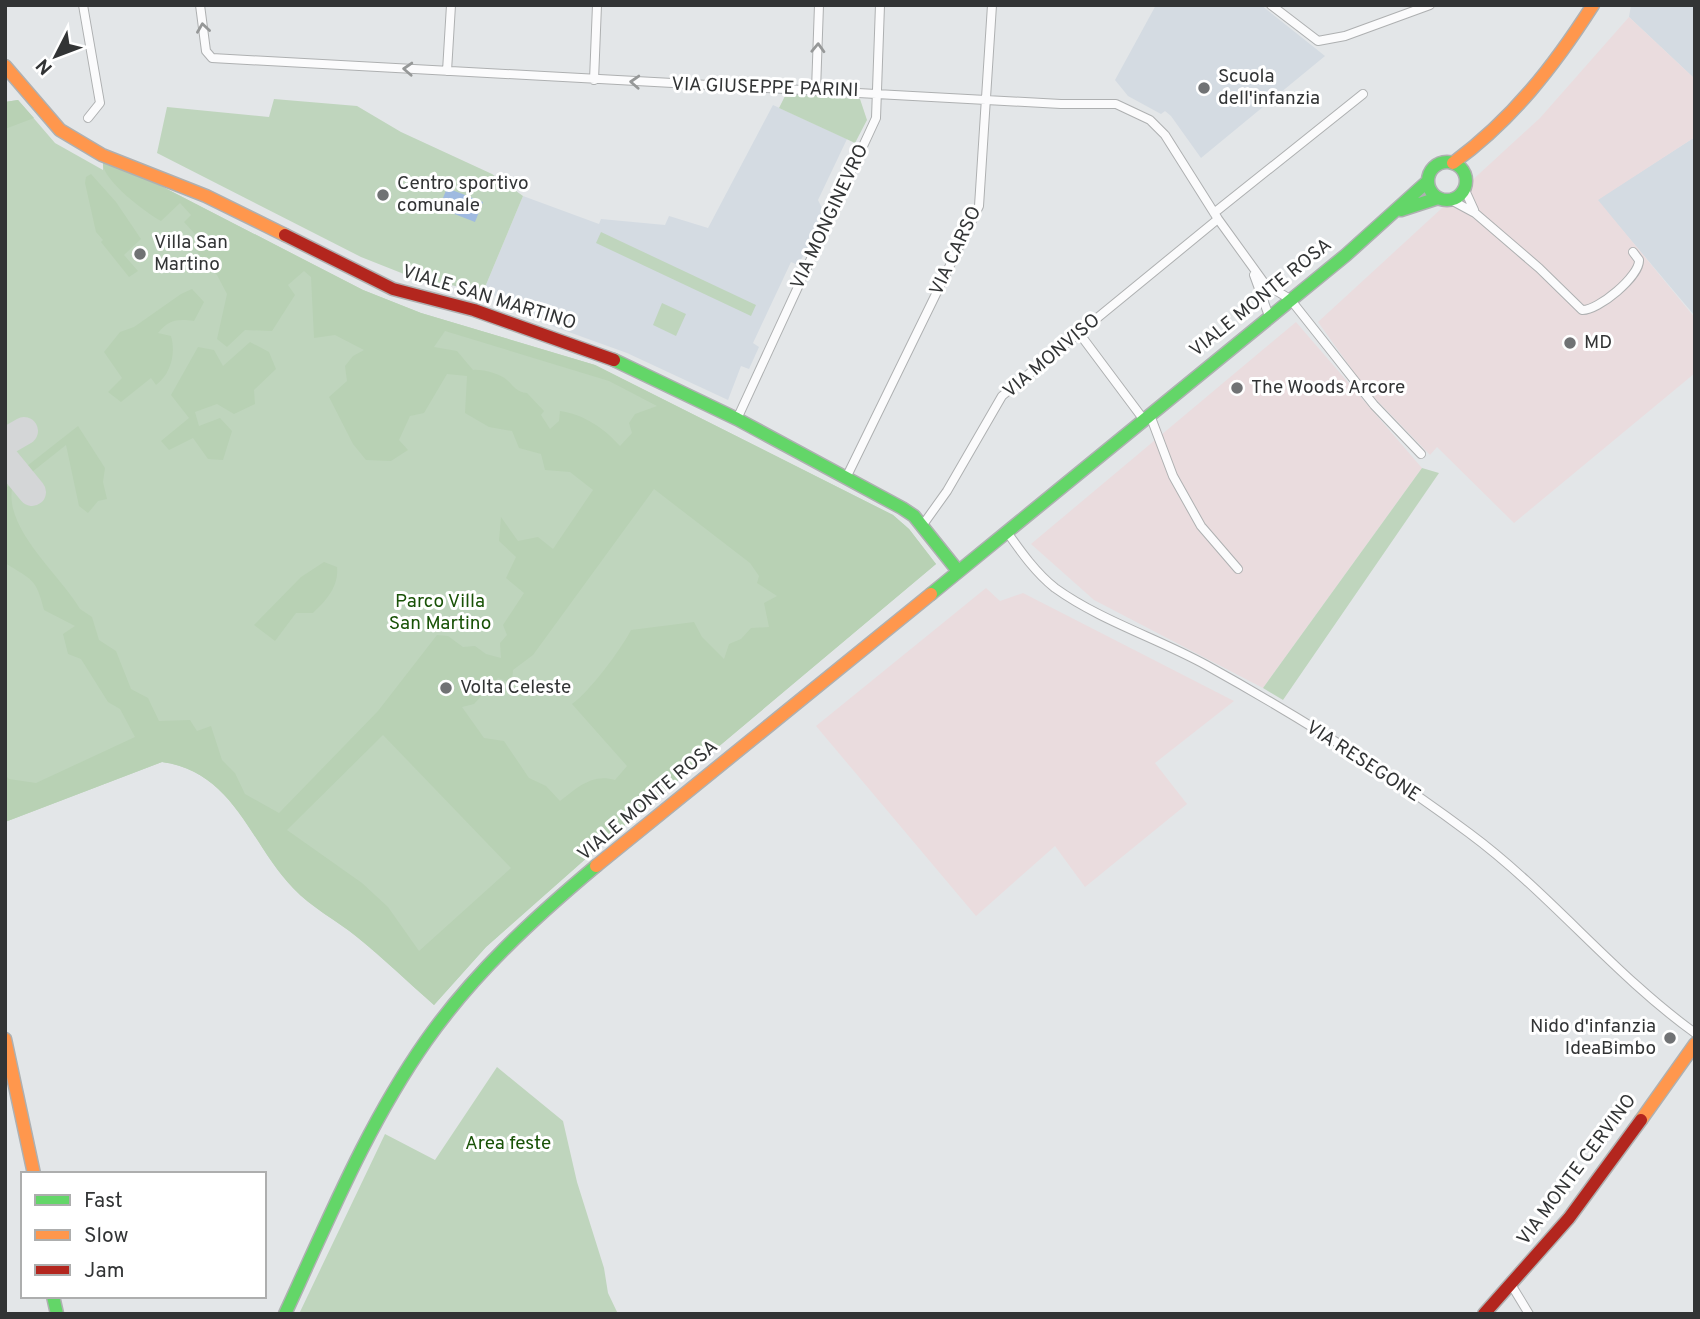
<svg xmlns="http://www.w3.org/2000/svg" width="1700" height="1319" font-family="Overpass,sans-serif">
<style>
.built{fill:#d4dbe2}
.industrial{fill:#eadcde}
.green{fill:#bfd5bd}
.forest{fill:#b8d1b4;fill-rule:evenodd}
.water{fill:#9fbae0}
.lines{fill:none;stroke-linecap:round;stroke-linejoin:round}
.taxiway{stroke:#d4d6d7;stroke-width:28}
.street-casing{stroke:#aeb0b1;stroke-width:10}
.fast-casing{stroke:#aeb0b1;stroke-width:15}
.slow-casing{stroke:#aeb0b1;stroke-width:15}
.jam-casing{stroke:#aeb0b1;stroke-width:15}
.street{stroke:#fbfbfc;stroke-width:8}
.fast{stroke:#63d668;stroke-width:12}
.slow{stroke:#ff974d;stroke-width:12}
.jam{stroke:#b3261e;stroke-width:12}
.oneway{stroke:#969898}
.poi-dot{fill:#707274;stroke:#fff;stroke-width:2.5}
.labels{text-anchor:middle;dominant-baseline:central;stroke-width:6;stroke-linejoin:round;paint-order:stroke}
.poi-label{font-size:19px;fill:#323435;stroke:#fff;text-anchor:start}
.street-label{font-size:19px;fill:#323435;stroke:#fff}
.park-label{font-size:19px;fill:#195207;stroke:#fff}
</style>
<rect width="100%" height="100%" fill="#e3e6e8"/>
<path class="built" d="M 1156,5 L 1261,5 L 1325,56 L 1201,158 L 1171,116 L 1165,111 L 1161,114 L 1128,96 L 1115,80 Z
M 1631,5 L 1695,5 L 1695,79 L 1629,17 Z
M 773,105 L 847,139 L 818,200 L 823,210 L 811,242 L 798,265 L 791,262 L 753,343 L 759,347 L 749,369 L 741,366 L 728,400 L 627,353 L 516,313 L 510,300 L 483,292 L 523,196 L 599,224 L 601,219 L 665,225 L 669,216 L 708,228 Z
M 1695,137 L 1695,316 L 1597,200 Z"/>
<path class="industrial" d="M 1629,17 L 1695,79 L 1695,137 L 1598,200 L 1695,318 L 1695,373 L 1514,523 L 1437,447 L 1430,455 L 1366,389 L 1318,322 L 1540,118 Z
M 1296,322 L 1422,468 L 1263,688 L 1094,600 L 1031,544 Z
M 986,588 L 1000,601 L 1023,593 L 1234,701 L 1155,763 L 1187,804 L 1085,887 L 1055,846 L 976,916 L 816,726 Z"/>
<path class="green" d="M 786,94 L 860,99 L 867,120 L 855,143 L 779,108 Z
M 274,99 L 357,106 L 401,132 L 492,174 L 523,196 L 483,292 L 409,276 L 361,257 L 157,153 L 167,107 L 269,117 Z
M 18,100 L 55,143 L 103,170 L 103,163 L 132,171 L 363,290 L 421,313 L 595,365 L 893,515 L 909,529 L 936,564 L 599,847 L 486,947 L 434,1005 C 408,982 383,958 357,937 C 336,920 312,908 293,888 C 249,842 234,772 162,762 L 5,822 L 5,102 Z
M 601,232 L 756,305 L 751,316 L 596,243 Z
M 662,303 L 686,314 L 676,336 L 653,325 Z
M 1422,468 L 1439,473 L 1283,700 L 1263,688 Z
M 497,1067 L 563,1121 L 577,1182 L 604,1268 L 608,1293 L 618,1314 L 299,1314 L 385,1134 L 435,1160 Z"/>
<path class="forest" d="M 18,100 L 34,118 L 5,129 L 5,102 Z
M 103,163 L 132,171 L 363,290 L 421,313 L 595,365 L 893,515 L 909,529 L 936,564 L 599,847 L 486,947 L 434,1005 C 408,982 383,958 357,937 C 336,920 312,908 293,888 C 249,842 234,772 162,762 L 5,822 L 5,775 L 9,779 L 36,783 L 135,737 L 120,709 L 108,702 L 81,659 L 68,654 L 63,634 L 75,626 L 44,610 C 36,578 32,580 5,563 L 5,488 L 13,484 C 1,527 60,574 80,609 L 92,617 L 99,640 L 116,651 L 131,689 L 148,698 L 159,721 L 190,720 L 197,731 L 211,726 L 222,760 L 235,773 L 245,794 L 279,813 L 378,711 L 437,635 L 448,636 L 463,647 L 475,646 L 486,654 L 501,658 L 500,643 L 507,635 L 503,625 L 524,593 L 506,578 L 516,557 L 499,541 L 501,517 L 518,541 L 538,537 L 553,549 L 593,490 L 570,472 L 545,470 L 541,454 L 519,448 L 512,431 L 489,427 L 465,413 L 467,376 L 447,374 L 424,413 L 410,416 L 399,440 L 408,450 L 391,461 L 366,460 L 353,444 L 329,397 L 347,381 L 345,366 L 353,356 L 364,350 L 335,335 L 314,338 L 311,277 L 304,271 L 288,285 L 295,295 L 272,331 L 245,330 L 227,347 L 217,339 L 227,294 L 217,275 L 197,252 L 205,245 L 184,222 L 191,215 L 180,203 L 161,221 C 146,213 102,180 103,163 ZM 445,331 L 609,381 L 657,406 L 635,414 L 629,423 L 632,433 L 620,446 C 604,428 583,414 560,411 L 559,421 L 550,429 L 541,415 L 544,411 L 527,393 C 516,392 514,386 507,380 C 500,374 483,369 473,370 L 457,351 L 434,347 ZM 654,489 L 750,563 L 759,576 L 757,583 L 777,596 L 764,603 L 769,627 L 751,628 L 741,639 L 729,644 L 724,659 L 702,637 L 694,622 L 631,630 C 620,651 590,691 572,704 L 627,766 L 615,780 C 592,773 577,788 560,801 L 546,786 L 529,778 L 504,741 L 484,738 L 462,707 L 474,704 L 498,678 L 512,683 L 513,670 L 533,655 ZM 383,735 L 511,868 L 419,951 L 388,907 L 362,883 L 287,830 Z
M 91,174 L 116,202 L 141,239 L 124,255 L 138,271 L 129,277 L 101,242 L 103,240 L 96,232 L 85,183 L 86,177 Z
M 192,289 L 204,302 L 194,321 C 178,319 169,319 158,333 L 171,336 C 176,353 171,374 156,385 L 151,378 L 121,402 L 108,392 L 122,378 L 104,352 L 120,332 L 134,327 L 181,294 Z
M 250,342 L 269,352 L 276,369 L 254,390 L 255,404 L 234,414 L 217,404 L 195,412 L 199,426 L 220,418 L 232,431 L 223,460 L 208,459 L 193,438 L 169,450 L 161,441 L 189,418 L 171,395 L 198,347 L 214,350 L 223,366 Z
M 78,426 L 105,468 L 103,482 L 107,499 L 98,501 L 88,513 L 79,506 L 66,445 L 32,472 L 27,466 Z
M 324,562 L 337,567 C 339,586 327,600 313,613 L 296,613 L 275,641 L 254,625 L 301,577 Z"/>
<path class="water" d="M 447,188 L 483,202 L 475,222 L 439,208 Z"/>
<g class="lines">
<path class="taxiway" d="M 5,442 L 24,431
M 5,459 L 32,492"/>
<defs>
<path id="street" d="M 83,5 L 100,103 L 88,118
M 200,5 L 206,51 L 212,58 L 1061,104 L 1116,104 L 1150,120 L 1165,135 L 1218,219 L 1265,284 L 1290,299 L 1374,405 L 1421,454
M 1271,5 L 1318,41 L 1345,36 L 1430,5
M 447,71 L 451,5
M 594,80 L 597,5
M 816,90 L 819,5
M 1464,188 L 1474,210
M 1451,200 L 1475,213 L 1539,268 L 1582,310 C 1598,311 1640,276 1639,260 L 1633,252
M 1214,213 L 1363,94
M 1254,275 L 1269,316
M 1079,333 L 1144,420
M 1150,415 L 1173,476 L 1201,526 L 1238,569
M 737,419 L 876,118 L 880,5
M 846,478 L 979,206 L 992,5
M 922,526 L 947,491 L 1002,396 L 1218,219
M 1007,532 C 1021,552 1036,573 1055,588 C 1101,621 1157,638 1206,665 C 1296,715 1386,771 1469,833 C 1550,893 1613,974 1695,1033
M 1512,1286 L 1529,1314"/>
<path id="fast" d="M1428 181a19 19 0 1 1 38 0a19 19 0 1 1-38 0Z
M 1401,210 L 1438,198
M 614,360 L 737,419 L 902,508 L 914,516 L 958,571
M 931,594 L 1346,255 L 1428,181
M 53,1296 L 57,1314
M 285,1314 C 328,1221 367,1125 426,1041 C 473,974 534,918 596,866"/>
<path id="slow" d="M 5,66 L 60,130 L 102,155 L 206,196 L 285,235
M 1453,163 C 1512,120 1554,66 1593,5
M 596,866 L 931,594
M 5,1039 L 34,1174
M 1641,1120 L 1695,1044"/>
<path id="jam" d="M 285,235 L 393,289 L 474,310 L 614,360
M 1484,1314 L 1569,1218 L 1641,1120"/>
</defs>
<use href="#street" class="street-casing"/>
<use href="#fast" class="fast-casing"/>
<use href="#slow" class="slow-casing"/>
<use href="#jam" class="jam-casing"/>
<use href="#street" class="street"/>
<use href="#fast" class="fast"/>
<use href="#slow" class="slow"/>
<use href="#jam" class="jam"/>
</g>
<defs><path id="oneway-chevron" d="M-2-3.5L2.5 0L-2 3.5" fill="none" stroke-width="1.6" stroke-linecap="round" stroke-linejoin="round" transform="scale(1.75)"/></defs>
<g class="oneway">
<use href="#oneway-chevron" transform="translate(203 28) rotate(-98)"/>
<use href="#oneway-chevron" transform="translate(818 48) rotate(-88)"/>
<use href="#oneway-chevron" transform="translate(408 69) rotate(-177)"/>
<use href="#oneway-chevron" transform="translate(635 82) rotate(-177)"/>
</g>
<g class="poi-dot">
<circle cx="1204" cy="88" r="7"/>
<circle cx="383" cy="195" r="7"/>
<circle cx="140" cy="254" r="7"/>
<circle cx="1570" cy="343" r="7"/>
<circle cx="1237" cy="388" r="7"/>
<circle cx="446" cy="688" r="7"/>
<circle cx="1670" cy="1038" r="7"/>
</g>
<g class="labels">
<g class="poi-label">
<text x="1218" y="77">Scuola<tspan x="1218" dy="22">dell'infanzia</tspan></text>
<text x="397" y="184">Centro sportivo<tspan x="397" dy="22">comunale</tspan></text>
<text x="154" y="243">Villa San<tspan x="154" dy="22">Martino</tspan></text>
<text x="1584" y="343">MD</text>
<text x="1251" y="388">The Woods Arcore</text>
<text x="460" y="688">Volta Celeste</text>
<text x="1656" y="1027" text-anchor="end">Nido d'infanzia<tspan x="1656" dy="22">IdeaBimbo</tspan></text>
</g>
<g class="street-label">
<text transform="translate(765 88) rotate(2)">VIA GIUSEPPE PARINI</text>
<text transform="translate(830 217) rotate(-65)">VIA MONGINEVRO</text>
<text transform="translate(956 251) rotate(-65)">VIA CARSO</text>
<text transform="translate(489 298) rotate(17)">VIALE SAN MARTINO</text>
<text transform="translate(1261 298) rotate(-39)">VIALE MONTE ROSA</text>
<text transform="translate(1052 356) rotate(-40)">VIA MONVISO</text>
<text transform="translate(1363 762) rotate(33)">VIA RESEGONE</text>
<text transform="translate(648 801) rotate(-40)">VIALE MONTE ROSA</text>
<text transform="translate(1577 1170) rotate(-53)">VIA MONTE CERVINO</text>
</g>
<g class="park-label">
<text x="440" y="602">Parco Villa<tspan x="440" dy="22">San Martino</tspan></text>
<text x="508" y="1144">Area feste</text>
</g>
</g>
<rect width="1700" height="1319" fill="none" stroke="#323435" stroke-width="14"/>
<rect x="21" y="1172" width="245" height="126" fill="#ffffff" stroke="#adaeae" stroke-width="2"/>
<rect x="35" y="1195" width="35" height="10" fill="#63d668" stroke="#adaeae" stroke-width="2"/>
<text x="84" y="1207" font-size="21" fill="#323435">Fast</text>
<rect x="35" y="1230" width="35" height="10" fill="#ff974d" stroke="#adaeae" stroke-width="2"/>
<text x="84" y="1242" font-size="21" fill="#323435">Slow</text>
<rect x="35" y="1265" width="35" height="10" fill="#b3261e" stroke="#adaeae" stroke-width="2"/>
<text x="84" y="1277" font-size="21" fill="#323435">Jam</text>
<g transform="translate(56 56) rotate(228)" stroke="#ffffff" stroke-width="5" paint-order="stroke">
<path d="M0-5L12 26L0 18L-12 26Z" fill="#323435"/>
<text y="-10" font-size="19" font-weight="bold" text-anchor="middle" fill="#323435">N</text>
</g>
</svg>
